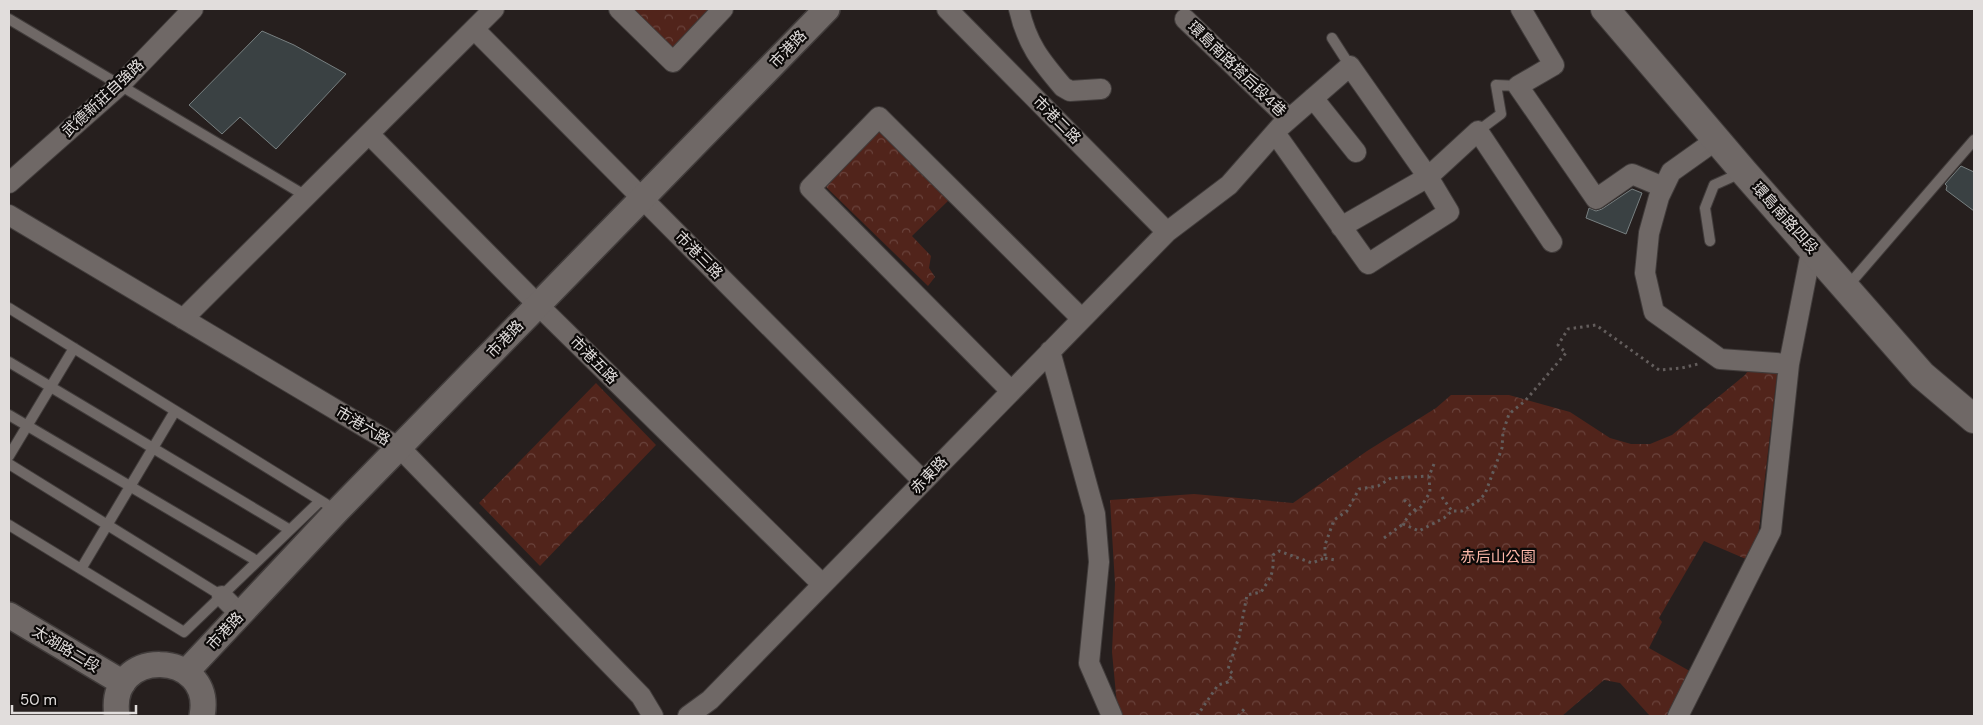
<svg xmlns="http://www.w3.org/2000/svg" width="1983" height="725" font-family="'DM Sans','Noto Sans TC',sans-serif">
<style>
.park{fill:url(#park-crowns)}
.building{fill:#3a4143;stroke:#788081}
.lines{fill:none;stroke-linecap:round;stroke-linejoin:round}
.service-casing{stroke:#413c3b;stroke-width:12}
.minor-casing{stroke:#413c3b;stroke-width:22}
.tertiary-casing{stroke:#413c3b;stroke-width:28}
.secondary-casing{stroke:#413c3b;stroke-width:30}
.path{stroke:#635d5c;stroke-width:3;stroke-dasharray:2.5 4;stroke-linecap:butt}
.service{stroke:#6f6866;stroke-width:10}
.minor{stroke:#6f6866;stroke-width:20}
.tertiary{stroke:#6f6866;stroke-width:25}
.secondary{stroke:#6f6866;stroke-width:28}
.labels{text-anchor:middle;dominant-baseline:central;stroke-width:4.5;stroke-linejoin:round;paint-order:stroke}
.street-label{font-size:15px;fill:#e1dddc;stroke:#0d0a09}
.park-label{font-size:15px;fill:#ffb9aa;stroke:#0d0a09}
</style>
<defs>
<pattern id="park-crowns" width="20" height="18" patternUnits="userSpaceOnUse" patternTransform="scale(1.25)"><rect width="20" height="18" fill="#51241b"/><path d="M2 6a3 3 0 1 1 6 0M12 15a3 3 0 1 1 6 0" fill="none" stroke="#6a433c"/></pattern>
</defs>
<rect width="100%" height="100%" fill="#261f1e"/>
<path class="park" d="M 628,9 L 716,9 L 672,53 Z
M 880,130 L 949,200 L 912,236 L 931,256 L 929,268 L 935,277 L 928,286 L 825,186 Z
M 1752,365 L 1778,366 L 1755,563 L 1704,541 L 1659,618 L 1662,622 L 1649,648 L 1695,674 L 1674,716 L 1650,716 L 1620,683 L 1604,680 L 1562,716 L 1118,716 L 1112,652 L 1115,584 L 1110,500 L 1194,494 L 1293,503 L 1367,451 L 1436,408 L 1451,395 L 1509,395 L 1570,412 L 1610,438 L 1631,444 L 1650,444 L 1672,435 L 1745,375 Z
M 596,383 L 656,445 L 540,566 L 479,503 Z"/>
<path class="building" d="M 262,31 L 294,45 L 346,74 L 276,149 L 240,117 L 222,134 L 189,105 Z
M 1961,166 L 1974,172 L 1974,211 L 1946,190 L 1947,186 L 1945,184 Z
M 1632,189 L 1642,193 L 1626,234 L 1586,218 L 1589,208 L 1596,211 L 1602,209 Z"/>
<g class="lines">
<defs>
<path id="service" d="M 9,19 L 306,196
M 1332,38 L 1350,66
M 1478,131 L 1501,114 L 1496,85 L 1518,86
M 1710,241 L 1705,208 L 1714,185 L 1743,172
M 1847,287 L 1974,140
M 9,308 L 326,504
M 9,362 L 290,530
M 9,415 L 257,561
M 9,456 L 74,348
M 9,464 L 222,596
M 9,525 L 184,632 L 320,501
M 81,569 L 175,411"/>
<path id="minor" d="M 619,9 L 673,62 L 723,9
M 947,9 L 1167,232
M 1019,9 C 1027,44 1040,60 1063,87 L 1070,91 L 1101,89
M 1521,9 L 1554,65 L 1518,86 L 1596,199 L 1632,174 L 1663,187
M 1185,19 L 1289,119
M 474,29 L 923,481
M 1313,98 L 1356,152
M 1275,133 L 1368,264 L 1449,212 L 1428,177 L 1341,227
M 369,134 L 538,305 L 822,584
M 1716,140 L 1671,172 L 1659,197 L 1649,233 L 1645,273 L 1654,312 L 1720,359 L 1789,364
M 9,183 L 120,85 L 193,9
M 9,215 L 400,448 L 641,696 L 653,716
M 183,319 L 494,9
M 1050,351 L 1095,514 L 1099,562 L 1089,663 L 1112,716
M 1011,391 L 810,188 L 879,117 L 1082,319
M 222,596 L 240,614
M 688,716 L 710,700 L 1167,232 L 1229,185 L 1280,127 L 1350,66 L 1428,177 L 1478,131 L 1552,242
M 1678,716 L 1771,531 L 1789,364 L 1812,247"/>
<path id="tertiary" d="M 9,615 L 123,683
M 186,672 L 337,511 L 827,9
M 117,716 C 106,646 215,649 202,716"/>
<path id="secondary" d="M 1605,9 L 1744,172 L 1922,375 L 1974,419"/>
</defs>
<use href="#service" class="service-casing"/>
<use href="#minor" class="minor-casing"/>
<use href="#tertiary" class="tertiary-casing"/>
<use href="#secondary" class="secondary-casing"/>
<path class="path" d="M 1434,464 L 1429,476 L 1430,492 L 1421,507 L 1410,514 L 1403,524 L 1419,531 L 1444,518 L 1452,511 L 1462,511 L 1477,502 L 1485,494 L 1502,448 L 1503,432 L 1509,414 L 1525,401 L 1566,353 L 1558,345 L 1568,329 L 1596,325 L 1659,370 L 1682,368 L 1698,364
M 1442,497 L 1452,511
M 1404,500 L 1416,511
M 1384,538 L 1403,524
M 1325,558 L 1335,560
M 1197,716 L 1218,685 L 1228,682 L 1233,674 L 1228,669 L 1239,637 L 1247,595 L 1261,592 C 1271,577 1274,574 1273,555 L 1279,551 L 1312,563 L 1325,558 L 1325,545 L 1334,520 L 1347,511 L 1359,489 L 1378,486 L 1391,478 L 1429,476
M 1238,716 L 1246,707"/>
<use href="#service" class="service"/>
<use href="#minor" class="minor"/>
<use href="#tertiary" class="tertiary"/>
<use href="#secondary" class="secondary"/>
</g>
<g class="labels">
<g class="street-label">
<text transform="translate(788 49) rotate(-46)">市港路</text>
<text transform="translate(1237 69) rotate(44)">環島南路塔后段4巷</text>
<text transform="translate(103 98) rotate(-43)">武德新莊自強路</text>
<text transform="translate(1057 120) rotate(45)">市港二路</text>
<text transform="translate(1785 218) rotate(48)">環島南路四段</text>
<text transform="translate(699 255) rotate(45)">市港三路</text>
<text transform="translate(505 339) rotate(-46)">市港路</text>
<text transform="translate(594 360) rotate(45)">市港五路</text>
<text transform="translate(363 426) rotate(31)">市港六路</text>
<text transform="translate(929 475) rotate(-46)">赤東路</text>
<text transform="translate(225 631) rotate(-47)">市港路</text>
<text transform="translate(66 649) rotate(31)">太湖路二段</text>
</g>
<g class="park-label">
<text x="1498" y="557">赤后山公園</text>
</g>
</g>
<rect width="1983" height="725" fill="none" stroke="#e1dddc" stroke-width="20"/>
<path d="M12 705v8h124v-8" fill="none" stroke="#e1dddc" stroke-width="2.5"/>
<text x="20" y="705" font-size="15" fill="#e1dddc" stroke="#0d0a09" stroke-width="4" paint-order="stroke">50 m</text>
</svg>
